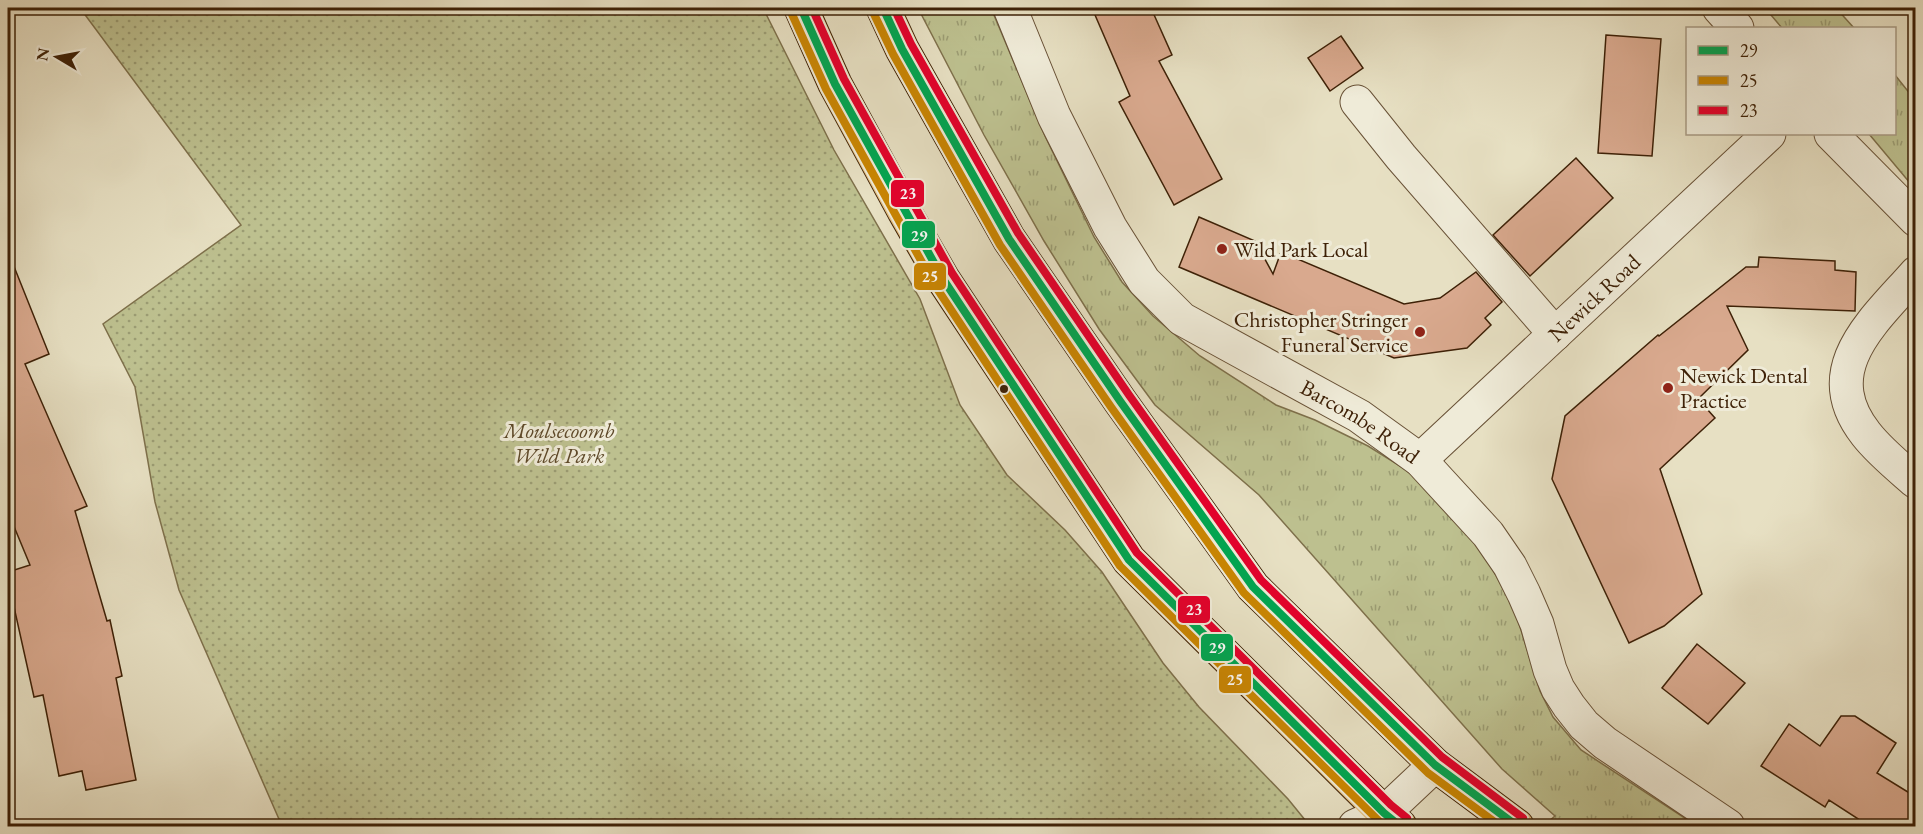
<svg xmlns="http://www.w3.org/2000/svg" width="1923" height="834" font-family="'EB Garamond',serif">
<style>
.grass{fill:url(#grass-tufts);stroke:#7e704b;stroke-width:1.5}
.park{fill:url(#park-dots);stroke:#7e704b;stroke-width:1.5}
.building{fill:#d9a98e;stroke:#3e2107;stroke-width:1.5}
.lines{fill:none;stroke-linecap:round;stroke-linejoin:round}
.minor-casing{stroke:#685136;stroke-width:35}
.major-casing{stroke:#3e2107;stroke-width:35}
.minor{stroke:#efebd8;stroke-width:33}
.major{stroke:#e4c082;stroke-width:33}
.bus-1-casing{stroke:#efebd8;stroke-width:12}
.bus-2-casing{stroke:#efebd8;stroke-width:12}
.bus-3-casing{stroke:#efebd8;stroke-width:12}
.bus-1{stroke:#00a651;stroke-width:8}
.bus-2{stroke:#c98502;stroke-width:8}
.bus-3{stroke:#e4002b;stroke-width:8}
.poi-dot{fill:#8f2418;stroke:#efebd8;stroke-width:2}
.bus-dot{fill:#3e2107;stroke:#efebd8;stroke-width:2}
.labels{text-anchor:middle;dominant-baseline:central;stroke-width:6;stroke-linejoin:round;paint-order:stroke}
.poi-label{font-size:22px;fill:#3e2107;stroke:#efebd8;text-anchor:start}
.street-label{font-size:22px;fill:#3e2107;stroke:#efebd8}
.park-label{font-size:22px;font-style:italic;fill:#5e4929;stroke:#efebd8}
.line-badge{stroke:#efebd8;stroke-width:2}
.badge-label{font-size:16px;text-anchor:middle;font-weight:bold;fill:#fff}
</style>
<defs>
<pattern id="grass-tufts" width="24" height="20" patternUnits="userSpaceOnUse" patternTransform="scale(1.5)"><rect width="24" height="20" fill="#bdc08f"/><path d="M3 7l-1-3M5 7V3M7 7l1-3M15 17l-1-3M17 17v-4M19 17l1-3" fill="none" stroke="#9b9c73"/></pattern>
<pattern id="park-dots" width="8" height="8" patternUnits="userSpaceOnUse" patternTransform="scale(1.5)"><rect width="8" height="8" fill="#bdc08f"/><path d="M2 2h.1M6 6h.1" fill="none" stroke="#9b9c73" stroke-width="1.8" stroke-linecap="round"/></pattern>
</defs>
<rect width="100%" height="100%" fill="#e7e0c3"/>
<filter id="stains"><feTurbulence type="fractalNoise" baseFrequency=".00333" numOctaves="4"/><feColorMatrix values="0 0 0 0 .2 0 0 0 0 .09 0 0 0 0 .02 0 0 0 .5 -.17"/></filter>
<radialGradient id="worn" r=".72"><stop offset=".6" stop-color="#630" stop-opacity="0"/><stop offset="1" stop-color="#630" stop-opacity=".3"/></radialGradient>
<path class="grass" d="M 918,8 L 991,8 L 1045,136 L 1094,237 L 1122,282 L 1153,316 L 1200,356 L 1276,405 L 1315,420 L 1368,446 L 1413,474 L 1475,541 L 1492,568 L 1516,614 L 1540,691 L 1553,717 L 1581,750 L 1697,826 L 1543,826 L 1555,816 L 1502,769 L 1259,495 L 1155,405 L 1099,329 L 1044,241 L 984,135 Z
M 1765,8 L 1836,8 L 1854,28 L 1782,28 Z
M 1895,75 L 1915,100 L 1915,189 L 1869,134 L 1894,134 Z"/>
<path class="park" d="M 80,8 L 763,8 L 834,150 L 920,299 L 960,405 L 1007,475 L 1065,530 L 1102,572 L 1163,663 L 1199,707 L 1288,799 L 1310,826 L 282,826 L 179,590 L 155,502 L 135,387 L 103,324 L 241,225 Z"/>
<path class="building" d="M 1092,8 L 1151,8 L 1172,55 L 1159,61 L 1222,179 L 1174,205 L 1119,102 L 1130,96 Z
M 1606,35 L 1661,39 L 1652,156 L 1598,153 Z
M 1341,36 L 1363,68 L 1330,91 L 1308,58 Z
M 1576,158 L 1613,198 L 1530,276 L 1493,235 Z
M 1199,217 L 1255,241 L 1273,274 L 1281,252 L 1404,304 L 1440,298 L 1476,272 L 1502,302 L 1485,318 L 1491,325 L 1467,348 L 1394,358 L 1179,267 Z
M 8,254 L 9,254 L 49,354 L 25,364 L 87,506 L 75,511 L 107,621 L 110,620 L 122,676 L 116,678 L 136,780 L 86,790 L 82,771 L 59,776 L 43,695 L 34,697 L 8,580 L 8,572 L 30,565 L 8,512 Z
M 1759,257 L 1835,261 L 1835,270 L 1856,272 L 1855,311 L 1727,306 L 1748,350 L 1698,399 L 1715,418 L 1660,469 L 1702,594 L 1664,626 L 1629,643 L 1552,479 L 1565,416 L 1658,335 L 1659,336 L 1746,267 L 1758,267 Z
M 1697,644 L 1745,683 L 1708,724 L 1662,688 Z
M 1841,716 L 1855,716 L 1896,743 L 1877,773 L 1916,797 L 1916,826 L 1869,826 L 1829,800 L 1825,807 L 1761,766 L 1789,724 L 1820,746 Z"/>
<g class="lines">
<defs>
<g id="minor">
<path id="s1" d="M 1010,8 L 1054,116 L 1110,227 L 1144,281 L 1182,319 L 1359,416 L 1420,460 L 1488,534 L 1510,566 L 1524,594 L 1537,624 L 1550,670 L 1558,689 L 1569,706 L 1584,725 L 1605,743 L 1728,826"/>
<path d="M 1719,8 L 1737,28"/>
<path d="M 1357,102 L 1401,157 L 1555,334"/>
<path d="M 1831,134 L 1916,220"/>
<path d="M 1916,273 C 1874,321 1815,369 1866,434 C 1880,452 1899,467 1916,482"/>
<path id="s2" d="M 1420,460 L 1769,134"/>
<path d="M 1355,826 L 1384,813 L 1435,765"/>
</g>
<path id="major" d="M 801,8 L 835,84 L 904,211 L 943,279 L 1129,560 L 1384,813 L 1400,826
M 883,8 L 902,49 L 1009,239 L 1120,401 L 1253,587 L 1435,765 L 1517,826"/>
</defs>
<use href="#minor" class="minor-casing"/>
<use href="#major" class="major-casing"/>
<use href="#minor" class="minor"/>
<use href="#major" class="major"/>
<defs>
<path id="bus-1" d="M 801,8 L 835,84 L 943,279 L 1129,560 L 1384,813 L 1400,826
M 883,8 L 902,49 L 1009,239 L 1120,401 L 1253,587 L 1435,765 L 1517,826"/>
<path id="bus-2" d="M 791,12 L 826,89 L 934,284 L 1120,566 L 1384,826
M 873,12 L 893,54 L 1000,245 L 1111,407 L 1244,593 L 1428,773 L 1500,826"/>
<path id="bus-3" d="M 812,8 L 844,79 L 952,273 L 1137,553 L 1391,805 L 1407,818
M 894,8 L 911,44 L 1018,233 L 1129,395 L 1261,580 L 1442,757 L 1523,818"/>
</defs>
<use href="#bus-1" class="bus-1-casing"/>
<use href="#bus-2" class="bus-2-casing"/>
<use href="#bus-3" class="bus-3-casing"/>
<use href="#bus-1" class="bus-1"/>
<use href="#bus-2" class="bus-2"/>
<use href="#bus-3" class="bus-3"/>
</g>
<g class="poi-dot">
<circle cx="1222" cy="249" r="6"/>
<circle cx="1420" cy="332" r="6"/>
<circle cx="1668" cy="388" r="6"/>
</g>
<circle class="bus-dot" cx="1004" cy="389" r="5"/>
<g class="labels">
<g class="poi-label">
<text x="1234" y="249">Wild Park Local</text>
<text x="1408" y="319" text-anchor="end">Christopher Stringer<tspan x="1408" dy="25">Funeral Service</tspan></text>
<text x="1680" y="375">Newick Dental<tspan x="1680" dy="25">Practice</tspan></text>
</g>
<g class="street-label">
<text stroke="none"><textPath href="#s2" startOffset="238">Newick Road</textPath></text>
<text stroke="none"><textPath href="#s1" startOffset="564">Barcombe Road</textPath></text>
</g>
<g class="park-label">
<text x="559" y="430">Moulsecoomb<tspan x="559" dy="25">Wild Park</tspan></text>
</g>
</g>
<g class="line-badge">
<rect x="890" y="179" width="35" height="29" rx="6" fill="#e4002b"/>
<rect x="901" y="220" width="35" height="29" rx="6" fill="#00a651"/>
<rect x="913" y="262" width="34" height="29" rx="6" fill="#c98502"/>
<rect x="1177" y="595" width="34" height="29" rx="6" fill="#e4002b"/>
<rect x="1200" y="633" width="34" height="29" rx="6" fill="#00a651"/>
<rect x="1218" y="665" width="34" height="29" rx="6" fill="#c98502"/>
</g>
<g class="badge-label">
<text x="908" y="199">23</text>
<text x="919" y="241">29</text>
<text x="930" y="282">25</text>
<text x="1194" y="615">23</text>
<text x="1217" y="653">29</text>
<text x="1235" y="685">25</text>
</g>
<rect width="1923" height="834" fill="none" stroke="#e7e0c3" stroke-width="30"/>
<rect x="9" y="9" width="1905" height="816" fill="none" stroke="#3e2107" stroke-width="3"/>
<rect x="15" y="15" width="1893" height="804" fill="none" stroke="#3e2107" stroke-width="1.5"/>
<rect x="1686" y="27" width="210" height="108" fill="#efebd8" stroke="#a89a84" stroke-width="1.5"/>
<rect x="1698" y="46" width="30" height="9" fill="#00a651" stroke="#a89a84" stroke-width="1.5"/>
<text x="1740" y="57" font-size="18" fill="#3e2107">29</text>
<rect x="1698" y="76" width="30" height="9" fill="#c98502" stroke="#a89a84" stroke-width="1.5"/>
<text x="1740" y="87" font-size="18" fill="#3e2107">25</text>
<rect x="1698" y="106" width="30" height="9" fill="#e4002b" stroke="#a89a84" stroke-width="1.5"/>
<text x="1740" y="117" font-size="18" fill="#3e2107">23</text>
<g transform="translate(57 57) rotate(280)" stroke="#efebd8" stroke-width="4.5" paint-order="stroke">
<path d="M0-4.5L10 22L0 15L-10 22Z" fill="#3e2107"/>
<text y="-9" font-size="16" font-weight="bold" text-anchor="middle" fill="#3e2107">N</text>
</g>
<rect width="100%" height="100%" filter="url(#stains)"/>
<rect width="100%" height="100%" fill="url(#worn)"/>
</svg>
